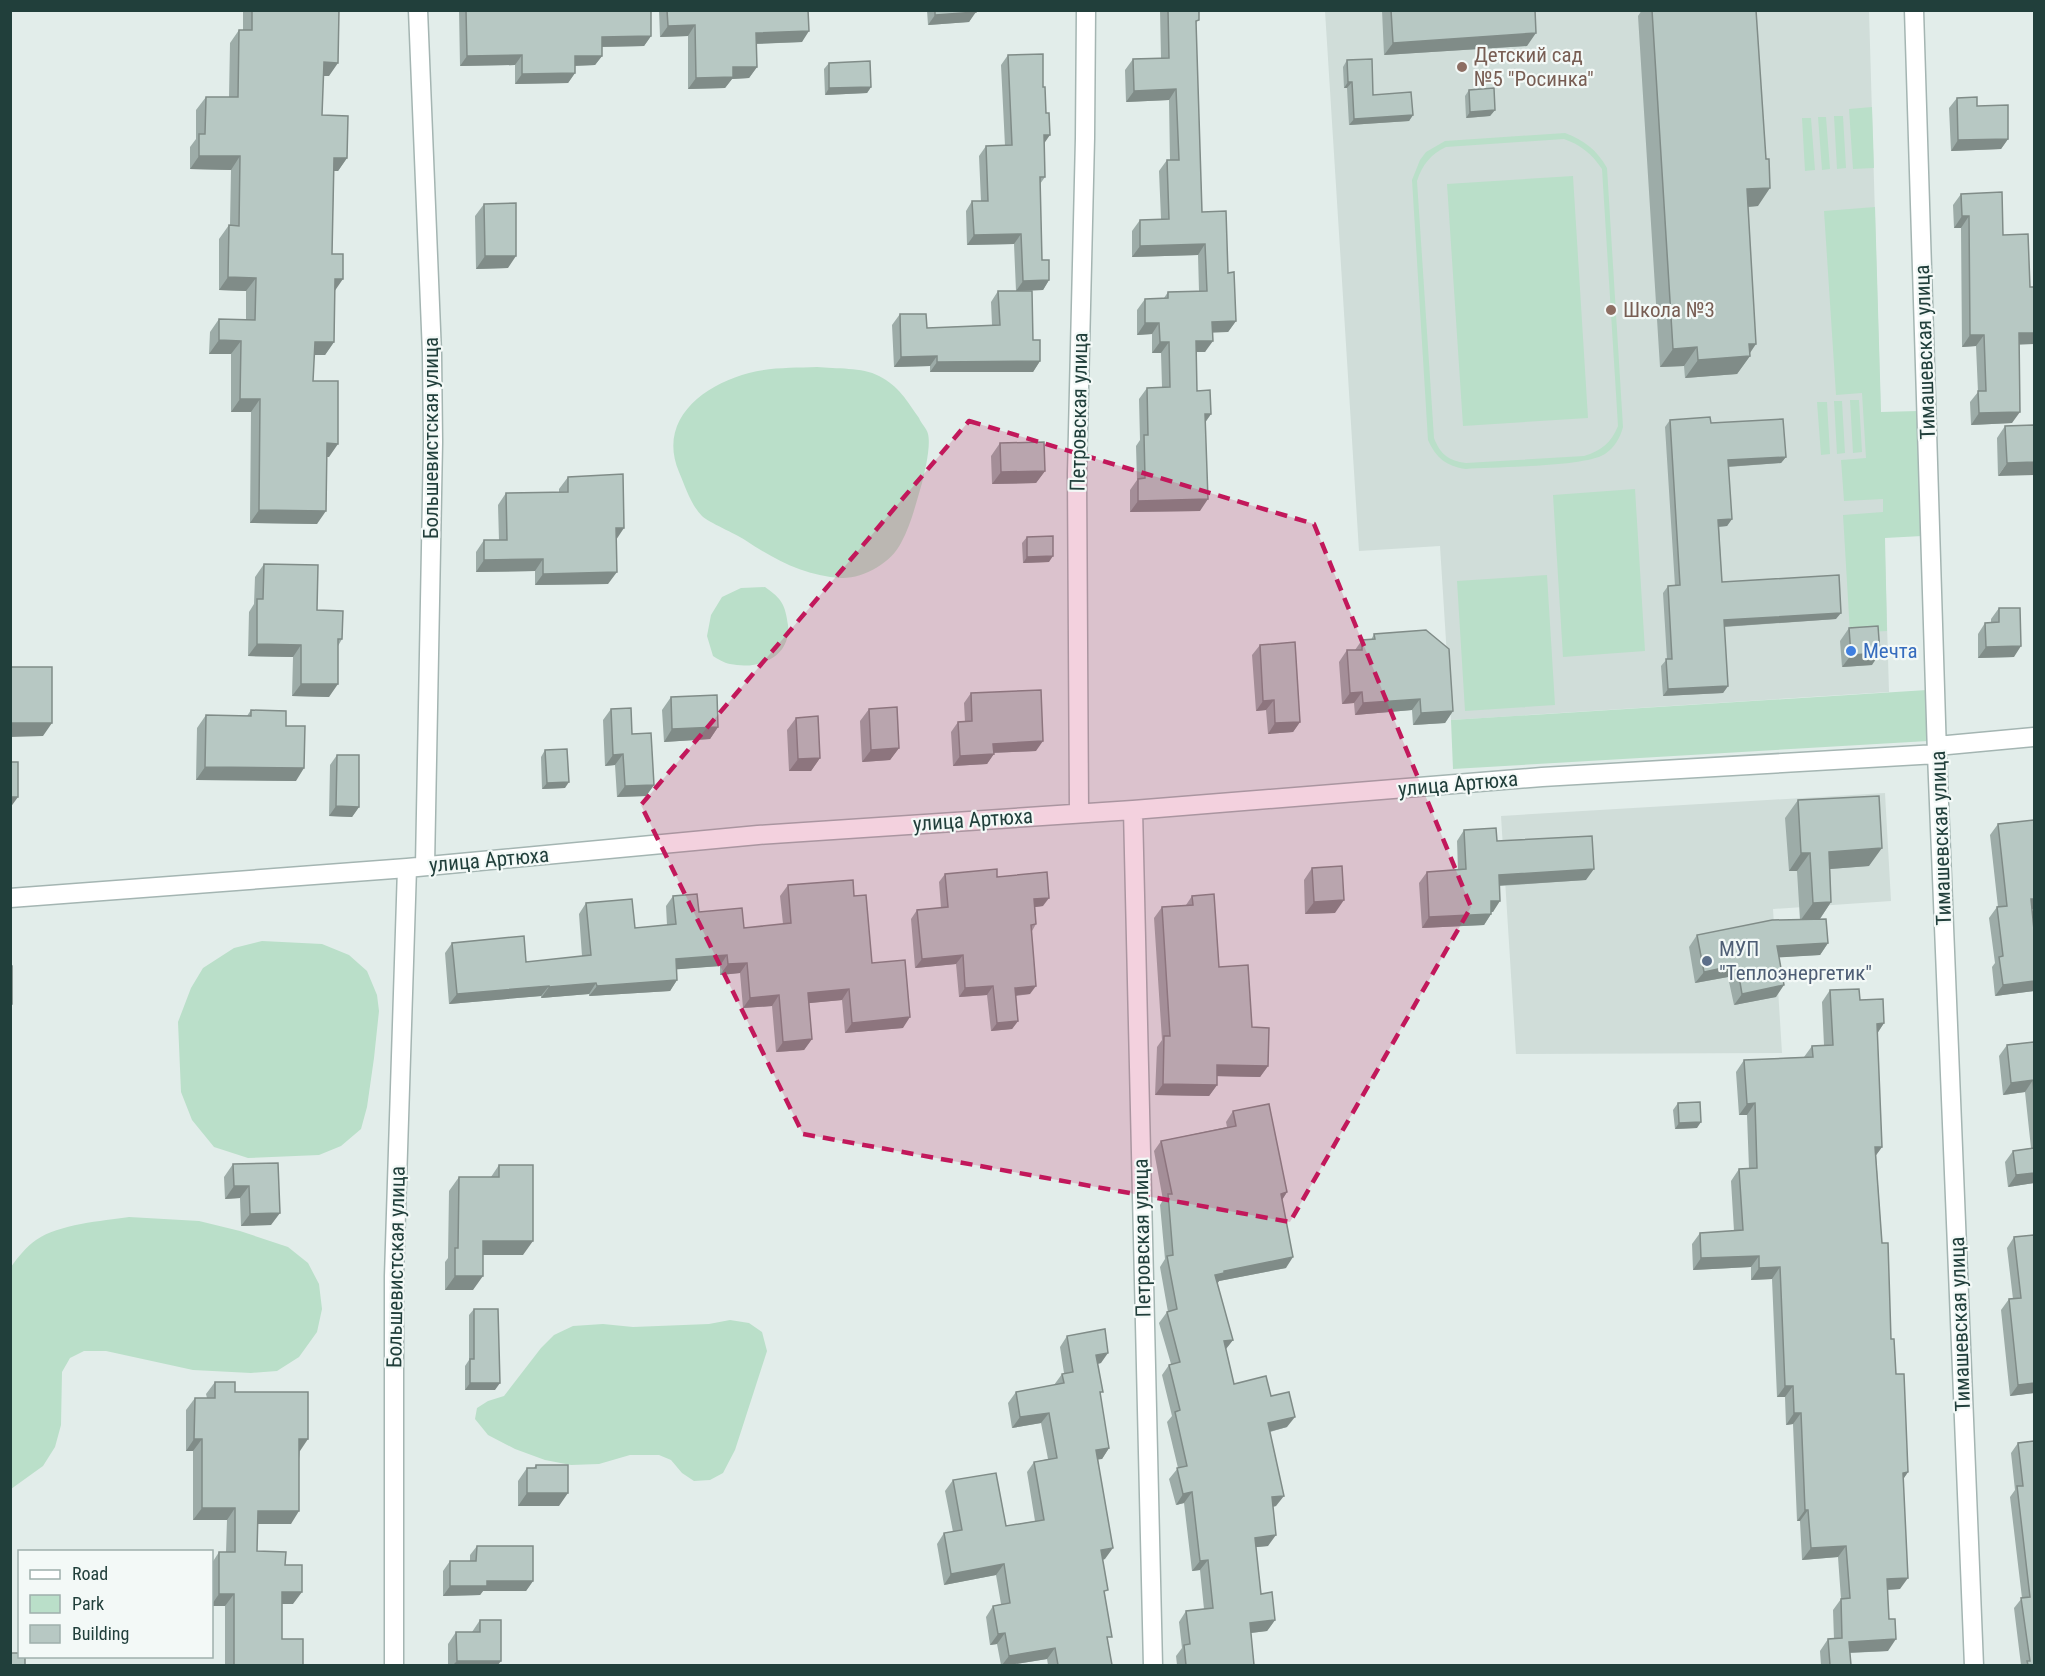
<svg xmlns="http://www.w3.org/2000/svg" width="2045" height="1676" font-family="'Roboto Condensed',sans-serif">
<style>
.built{fill:#d0ddd9}
.green{fill:#badfc9;fill-rule:evenodd}
.lines{fill:none;stroke-linecap:round;stroke-linejoin:round}
.minor-casing{stroke:#a4b5b2;stroke-width:21}
.minor{stroke:#fff;stroke-width:18}
.wall{fill:#9daca8}
.shaded-wall{fill:#808c88}
.building{fill:#b7c8c3;stroke:#808c88;stroke-width:1.5}
.marked{fill:#c2185b;fill-opacity:0.2;stroke:#c2185b;stroke-width:4.5;stroke-dasharray:12 8;stroke-linejoin:round}
.education-dot{fill:#8d6e63;stroke:#f3f9f7;stroke-width:2}
.shop-dot{fill:#3f7fe0;stroke:#f3f9f7;stroke-width:2}
.service-dot{fill:#5c6f8a;stroke:#f3f9f7;stroke-width:2}
.labels{text-anchor:middle;dominant-baseline:central;stroke-width:4.5;stroke-linejoin:round;paint-order:stroke}
.education-label{font-size:21px;fill:#785e54;stroke:#f3f9f7;text-anchor:start}
.street-label{font-size:21px;fill:#213f3b;stroke:#f3f9f7}
.shop-label{font-size:21px;fill:#366cbe;stroke:#f3f9f7;text-anchor:start}
.service-label{font-size:21px;fill:#4e5e75;stroke:#f3f9f7;text-anchor:start}
</style>
<rect width="100%" height="100%" fill="#e2edea"/>
<path class="built" d="M 1325,11 L 1869,11 L 1889,692 L 1451,720 L 1440,546 L 1359,551 Z
M 1885,793 L 1891,901 L 1773,909 L 1782,1053 L 1516,1054 L 1501,816 Z"/>
<path class="green" d="M 1872,107 L 1874,168 L 1853,169 L 1849,109 Z
M 1834,116 L 1843,116 L 1846,168 L 1837,169 Z
M 1826,117 L 1830,169 L 1822,170 L 1818,117 Z
M 1802,118 L 1811,118 L 1815,170 L 1805,171 Z
M 1565,133 C 1584,140 1597,150 1607,168 L 1623,427 C 1620,438 1615,447 1605,454 C 1585,467 1494,467 1466,469 C 1446,466 1436,458 1428,440 L 1412,180 L 1420,160 L 1426,152 L 1445,141 ZM 1564,139 C 1581,145 1592,154 1602,169 L 1618,426 C 1611,443 1601,451 1584,456 L 1466,463 C 1449,461 1440,454 1434,438 L 1417,181 C 1422,165 1431,154 1446,147 Z
M 1573,176 L 1588,418 L 1463,426 L 1447,184 Z
M 1875,207 L 1881,412 L 1918,411 L 1922,536 L 1885,538 L 1887,631 L 1850,633 L 1843,515 L 1883,512 L 1883,499 L 1844,501 L 1841,460 L 1866,458 L 1862,393 L 1836,395 L 1824,211 Z
M 817,367 C 836,369 862,367 879,376 C 899,386 907,401 919,418 C 921,423 927,429 928,434 C 931,446 925,471 922,483 C 916,503 911,525 901,543 C 891,563 863,579 841,578 C 805,576 775,560 745,540 C 736,534 708,522 702,516 C 691,505 685,486 679,472 C 657,420 703,385 749,373 C 771,367 795,368 817,367 Z
M 1850,400 L 1859,400 L 1862,452 L 1853,453 Z
M 1834,401 L 1842,401 L 1845,453 L 1837,454 Z
M 1817,402 L 1827,402 L 1830,454 L 1821,455 Z
M 1635,489 L 1645,651 L 1563,657 L 1553,495 Z
M 1547,575 L 1555,705 L 1465,711 L 1457,581 Z
M 765,587 C 782,599 785,604 788,625 C 791,658 758,670 730,664 C 724,663 718,659 713,656 L 707,636 L 711,615 L 722,597 L 741,588 Z
M 1927,690 L 1928,741 L 1453,769 L 1451,720 Z
M 262,941 L 322,944 L 349,955 L 367,971 L 377,995 L 379,1011 L 374,1058 L 367,1107 L 361,1129 L 341,1146 L 319,1155 L 248,1158 L 214,1147 L 192,1120 L 181,1092 L 178,1022 L 191,988 L 203,968 L 234,948 Z
M 129,1217 L 199,1221 L 240,1231 L 288,1247 L 308,1263 L 319,1284 L 322,1309 L 317,1332 L 299,1357 L 277,1371 L 251,1373 L 193,1370 L 106,1351 L 84,1351 L 70,1358 L 62,1372 L 61,1425 L 55,1447 L 43,1466 L 11,1489 L 11,1267 C 18,1257 26,1247 36,1240 C 59,1224 102,1221 129,1217 Z
M 730,1320 L 749,1323 L 762,1332 L 767,1351 L 735,1450 L 723,1473 L 710,1480 L 694,1481 L 682,1473 L 671,1460 L 659,1455 L 630,1455 L 599,1464 L 571,1465 L 545,1460 L 515,1449 L 488,1435 L 475,1419 L 477,1408 L 488,1401 L 504,1396 L 541,1348 L 554,1335 L 573,1326 L 603,1324 L 633,1327 L 709,1324 Z"/>
<g class="lines">
<defs>
<path id="minor" d="M 418,10 L 432,354 L 433,442 L 425,866
M 1914,10 L 1937,754 L 1974,1666
M 1937,746 L 2034,737
M 1133,810 L 1153,1666
M 1079,813 L 1077,474 L 1085,138 L 1086,10
M 10,898 L 407,868 L 758,835 L 1133,810 L 1542,777 L 1937,754
M 394,1666 L 394,1276 L 407,868"/>
</defs>
<use href="#minor" class="minor-casing"/>
<use href="#minor" class="minor"/>
</g>
<path class="wall" d="M 243,10 L 339,10 L 329,76 L 323,76 L 322,115 L 347,158 L 338,171 L 334,171 L 332,254 L 335,290 L 334,342 L 325,355 L 314,355 L 313,381 L 329,457 L 327,457 L 317,524 L 250,523 L 251,412 L 231,412 L 231,354 L 209,354 L 210,332 L 219,319 L 246,319 L 246,291 L 219,290 L 219,239 L 229,225 L 230,225 L 231,170 L 190,169 L 190,147 L 196,139 L 196,110 L 206,97 L 229,97 L 230,43 L 239,30 L 243,30 Z
M 459,10 L 651,10 L 651,36 L 644,46 L 602,47 L 602,56 L 595,65 L 575,66 L 575,73 L 568,83 L 515,84 L 515,65 L 460,66 Z
M 659,10 L 808,10 L 802,42 L 756,44 L 757,67 L 749,78 L 732,79 L 725,88 L 688,89 L 688,36 L 660,37 Z
M 927,10 L 976,10 L 969,22 L 928,25 Z
M 1160,10 L 1199,10 L 1196,25 L 1202,212 L 1228,273 L 1236,321 L 1228,332 L 1213,332 L 1205,352 L 1197,352 L 1197,391 L 1211,414 L 1205,423 L 1200,511 L 1130,512 L 1130,490 L 1137,480 L 1136,446 L 1140,440 L 1139,399 L 1147,388 L 1162,387 L 1161,353 L 1152,353 L 1152,334 L 1137,335 L 1137,310 L 1145,299 L 1164,298 L 1168,292 L 1199,291 L 1198,255 L 1132,257 L 1132,231 L 1140,220 L 1161,219 L 1159,171 L 1167,160 L 1170,160 L 1169,100 L 1126,102 L 1125,70 L 1133,59 L 1161,58 Z
M 1382,10 L 1535,10 L 1527,46 L 1384,55 Z
M 1642,10 L 1756,10 L 1758,206 L 1748,207 L 1750,356 L 1737,374 L 1685,378 L 1684,366 L 1660,367 L 1638,16 Z
M 1008,55 L 1044,143 L 1045,177 L 1040,184 L 1042,260 L 1049,280 L 1043,290 L 1016,291 L 1014,244 L 967,245 L 966,211 L 972,201 L 981,201 L 979,156 L 986,146 L 1005,146 L 1001,65 Z
M 1347,60 L 1373,95 L 1413,115 L 1409,121 L 1349,125 L 1347,88 L 1344,88 L 1343,67 Z
M 829,63 L 871,87 L 867,93 L 825,95 L 824,69 Z
M 1469,90 L 1495,110 L 1490,116 L 1466,118 L 1465,96 Z
M 1957,98 L 1977,106 L 2008,139 L 2001,149 L 1951,151 L 1949,108 Z
M 1961,194 L 2003,235 L 2030,287 L 2034,344 L 2019,344 L 2012,423 L 1971,425 L 1970,402 L 1978,392 L 1976,346 L 1962,347 L 1961,228 L 1954,228 L 1953,205 Z
M 484,204 L 508,268 L 476,269 L 475,216 Z
M 998,291 L 1033,340 L 1040,361 L 1033,372 L 930,372 L 930,366 L 894,367 L 892,325 L 900,314 L 927,328 L 992,325 L 991,302 Z
M 1670,420 L 1711,423 L 1786,457 L 1781,463 L 1728,467 L 1732,519 L 1727,526 L 1719,527 L 1722,582 L 1836,619 L 1724,627 L 1728,686 L 1723,693 L 1663,696 L 1661,666 L 1667,659 L 1663,593 L 1668,586 L 1675,586 L 1665,427 Z
M 2034,425 L 1998,476 L 1997,438 L 2005,426 Z
M 1000,443 L 1045,471 L 1036,483 L 992,484 L 991,456 Z
M 568,477 L 616,539 L 608,584 L 535,585 L 535,571 L 476,572 L 476,552 L 484,540 L 499,540 L 498,505 L 506,493 L 559,492 L 559,489 Z
M 1027,537 L 1049,562 L 1023,563 L 1022,543 Z
M 264,564 L 317,610 L 342,639 L 338,646 L 329,697 L 292,696 L 293,657 L 248,656 L 249,612 L 254,604 L 255,577 Z
M 1999,608 L 2014,657 L 1978,658 L 1978,634 L 1985,623 L 1991,623 L 1991,619 Z
M 1849,628 L 1872,665 L 1842,667 L 1840,641 Z
M 1374,634 L 1453,711 L 1445,723 L 1413,725 L 1412,710 L 1355,715 L 1354,703 L 1342,704 L 1339,662 L 1347,650 L 1355,650 L 1362,640 L 1371,640 Z
M 1260,645 L 1300,722 L 1293,732 L 1268,734 L 1266,710 L 1256,711 L 1252,655 Z
M 971,693 L 1036,751 L 994,753 L 987,764 L 953,766 L 951,732 L 958,722 L 965,722 L 964,703 Z
M 671,697 L 718,727 L 710,739 L 664,742 L 662,710 Z
M 611,709 L 632,734 L 654,785 L 646,796 L 617,797 L 615,765 L 605,766 L 603,720 Z
M 869,709 L 899,748 L 890,760 L 862,762 L 860,721 Z
M 251,710 L 286,726 L 296,781 L 196,780 L 197,728 L 206,715 L 247,716 Z
M 796,718 L 820,758 L 811,771 L 789,771 L 787,730 Z
M 545,750 L 565,788 L 542,789 L 541,757 Z
M 337,755 L 359,807 L 352,817 L 329,816 L 330,765 Z
M 1798,800 L 1869,866 L 1830,869 L 1831,902 L 1820,919 L 1828,943 L 1820,955 L 1779,957 L 1776,997 L 1734,1005 L 1728,977 L 1695,983 L 1689,947 L 1697,935 L 1800,920 L 1797,871 L 1789,871 L 1785,818 Z
M 1998,824 L 2032,909 L 2034,991 L 1995,996 L 1992,967 L 1995,963 L 1989,918 L 1997,907 L 1998,907 L 1990,835 Z
M 1464,830 L 1497,841 L 1586,880 L 1499,886 L 1493,912 L 1491,912 L 1491,914 L 1484,925 L 1422,928 L 1419,883 L 1427,872 L 1458,870 L 1457,841 Z
M 1312,868 L 1335,913 L 1305,914 L 1304,880 Z
M 945,874 L 997,877 L 1043,906 L 1035,907 L 1036,924 L 1032,931 L 1030,994 L 1016,996 L 1018,1021 L 1012,1029 L 991,1031 L 987,995 L 959,997 L 956,964 L 915,968 L 911,919 L 917,910 L 941,908 L 939,882 Z
M 788,885 L 854,896 L 872,963 L 903,1028 L 845,1033 L 842,1000 L 809,1003 L 812,1039 L 804,1050 L 776,1052 L 772,1006 L 743,1008 L 740,973 L 720,975 L 720,966 L 677,969 L 677,980 L 670,991 L 589,996 L 589,994 L 541,998 L 541,996 L 449,1004 L 445,953 L 452,943 L 526,962 L 582,956 L 579,914 L 586,903 L 635,928 L 667,925 L 666,906 L 673,896 L 699,912 L 744,928 L 783,924 L 780,896 Z
M 1192,896 L 1219,967 L 1252,1027 L 1268,1066 L 1260,1077 L 1217,1076 L 1217,1085 L 1209,1096 L 1155,1095 L 1157,1047 L 1162,1040 L 1154,918 L 1162,907 L 1186,905 Z
M 1830,990 L 1860,1000 L 1884,1023 L 1877,1034 L 1882,1147 L 1876,1155 L 1882,1243 L 1891,1339 L 1908,1472 L 1903,1479 L 1900,1589 L 1888,1590 L 1888,1651 L 1850,1653 L 1851,1665 L 1821,1665 L 1820,1651 L 1828,1639 L 1834,1639 L 1833,1610 L 1841,1599 L 1838,1557 L 1802,1560 L 1800,1521 L 1797,1521 L 1793,1424 L 1786,1425 L 1785,1397 L 1777,1397 L 1772,1279 L 1751,1280 L 1751,1267 L 1693,1270 L 1692,1244 L 1700,1233 L 1734,1231 L 1731,1181 L 1739,1169 L 1749,1169 L 1747,1115 L 1739,1115 L 1736,1072 L 1744,1060 L 1804,1057 L 1812,1046 L 1824,1045 L 1822,1002 Z
M 2034,1042 L 2034,1183 L 2008,1187 L 2005,1162 L 2013,1151 L 2031,1148 L 2025,1092 L 2003,1095 L 1999,1056 L 2007,1045 Z
M 1678,1103 L 1697,1128 L 1675,1129 L 1673,1110 Z
M 1233,1111 L 1287,1192 L 1282,1200 L 1286,1268 L 1219,1281 L 1217,1284 L 1233,1340 L 1226,1349 L 1234,1384 L 1271,1396 L 1287,1427 L 1270,1432 L 1276,1506 L 1273,1507 L 1268,1546 L 1256,1547 L 1261,1594 L 1275,1620 L 1267,1631 L 1251,1633 L 1254,1665 L 1177,1665 L 1176,1656 L 1182,1648 L 1179,1622 L 1186,1611 L 1204,1609 L 1200,1570 L 1192,1571 L 1184,1503 L 1176,1505 L 1169,1479 L 1178,1468 L 1167,1422 L 1172,1416 L 1162,1375 L 1169,1365 L 1171,1364 L 1159,1323 L 1167,1312 L 1168,1312 L 1160,1267 L 1165,1259 L 1160,1205 L 1163,1200 L 1154,1151 L 1161,1141 L 1227,1127 L 1226,1122 Z
M 278,1163 L 271,1225 L 241,1226 L 240,1198 L 225,1199 L 224,1177 L 233,1164 Z
M 499,1165 L 523,1255 L 483,1255 L 473,1290 L 445,1290 L 445,1262 L 448,1258 L 449,1191 L 459,1177 L 491,1177 Z
M 2014,1237 L 2034,1393 L 2010,1396 L 2001,1310 L 2009,1299 L 2013,1299 L 2007,1248 Z
M 474,1309 L 495,1390 L 465,1390 L 465,1366 L 469,1360 L 469,1315 Z
M 1067,1336 L 1101,1363 L 1098,1364 L 1100,1395 L 1109,1448 L 1102,1459 L 1098,1459 L 1105,1559 L 1103,1560 L 1105,1595 L 1108,1642 L 1112,1665 L 1048,1665 L 1047,1659 L 1009,1665 L 1001,1665 L 997,1644 L 990,1645 L 986,1617 L 993,1606 L 1001,1604 L 996,1575 L 944,1585 L 937,1544 L 944,1533 L 953,1532 L 945,1491 L 953,1480 L 1006,1526 L 1035,1521 L 1027,1472 L 1034,1462 L 1048,1459 L 1041,1423 L 1012,1428 L 1008,1403 L 1016,1392 L 1054,1385 L 1062,1374 L 1064,1373 L 1060,1347 Z
M 215,1382 L 235,1392 L 300,1451 L 291,1524 L 257,1524 L 257,1551 L 285,1565 L 293,1604 L 282,1604 L 282,1639 L 303,1665 L 225,1665 L 225,1606 L 212,1606 L 212,1563 L 219,1552 L 226,1552 L 227,1520 L 193,1520 L 193,1451 L 186,1451 L 186,1410 L 195,1398 L 207,1398 L 206,1394 Z
M 2034,1437 L 2034,1665 L 2021,1665 L 2014,1608 L 2022,1598 L 2010,1497 L 2015,1490 L 2011,1453 L 2018,1443 L 2033,1441 Z
M 536,1465 L 559,1506 L 518,1506 L 518,1481 L 527,1468 L 534,1468 Z
M 477,1546 L 533,1581 L 526,1591 L 483,1591 L 480,1595 L 443,1596 L 443,1571 L 450,1561 L 470,1561 L 470,1555 Z
M 480,1620 L 498,1665 L 448,1665 L 448,1644 L 456,1632 L 472,1632 Z"/>
<path class="shaded-wall" d="M 976,12 L 969,22 L 928,25 L 935,15 Z
M 695,25 L 688,36 L 660,37 L 668,26 Z
M 809,31 L 802,42 L 748,44 L 756,33 Z
M 1536,33 L 1527,46 L 1384,55 L 1393,43 Z
M 651,36 L 644,46 L 595,47 L 602,37 Z
M 522,55 L 515,65 L 460,66 L 467,56 Z
M 575,56 L 602,56 L 595,65 L 568,66 Z
M 324,62 L 338,63 L 329,76 L 314,76 Z
M 733,67 L 757,67 L 749,78 L 732,79 L 725,88 L 688,89 L 696,78 Z
M 575,73 L 568,83 L 515,84 L 522,74 Z
M 1348,82 L 1352,82 L 1347,88 L 1344,88 Z
M 871,87 L 867,93 L 825,95 L 829,88 Z
M 1176,89 L 1169,100 L 1126,102 L 1134,91 Z
M 1495,110 L 1490,116 L 1466,118 L 1470,112 Z
M 1413,115 L 1409,121 L 1349,125 L 1354,119 Z
M 1044,135 L 1050,135 L 1043,145 Z
M 2008,139 L 2001,149 L 1951,151 L 1958,140 Z
M 199,156 L 240,156 L 231,170 L 190,169 Z
M 334,158 L 347,158 L 338,171 L 325,171 Z
M 1770,188 L 1758,206 L 1734,208 L 1747,189 Z
M 1962,216 L 1969,216 L 1961,228 L 1954,228 Z
M 1021,234 L 1014,244 L 967,245 L 974,235 Z
M 1205,244 L 1198,255 L 1132,257 L 1140,246 Z
M 485,256 L 516,256 L 508,268 L 476,269 Z
M 228,277 L 256,278 L 246,291 L 219,290 Z
M 335,279 L 343,279 L 334,292 Z
M 1049,280 L 1043,290 L 1016,291 L 1023,281 Z
M 1236,321 L 1228,332 L 1204,333 L 1212,322 Z
M 1145,323 L 1159,323 L 1152,334 L 1137,335 Z
M 2019,333 L 2034,333 L 2034,344 L 2011,345 Z
M 1970,335 L 1984,335 L 1976,346 L 1962,347 Z
M 219,340 L 241,341 L 231,354 L 209,354 Z
M 1196,341 L 1213,341 L 1205,352 L 1189,352 Z
M 315,342 L 334,342 L 325,355 L 305,355 Z
M 1160,342 L 1169,342 L 1161,353 L 1152,353 Z
M 1749,344 L 1756,344 L 1748,356 L 1750,356 L 1737,374 L 1685,378 L 1698,360 Z
M 1697,347 L 1684,366 L 1660,367 L 1673,349 Z
M 937,356 L 930,366 L 894,367 L 901,357 Z
M 1040,361 L 1033,372 L 930,372 L 937,362 Z
M 240,399 L 260,399 L 251,412 L 231,412 Z
M 2020,412 L 2012,423 L 1971,425 L 1979,413 Z
M 1205,414 L 1211,414 L 1203,425 Z
M 327,443 L 338,444 L 329,457 L 318,457 Z
M 1786,457 L 1781,463 L 1723,467 L 1728,460 Z
M 2034,462 L 2034,475 L 1998,476 L 2007,463 Z
M 1045,471 L 1036,483 L 992,484 L 1001,472 Z
M 1208,499 L 1200,511 L 1130,512 L 1138,501 Z
M 259,510 L 326,511 L 317,524 L 250,523 Z
M 1732,519 L 1727,526 L 1714,527 L 1718,520 Z
M 616,528 L 624,528 L 616,540 Z
M 1053,556 L 1049,562 L 1023,563 L 1027,557 Z
M 543,559 L 535,571 L 476,572 L 484,560 Z
M 617,572 L 608,584 L 535,585 L 543,574 Z
M 1841,613 L 1836,619 L 1719,627 L 1724,620 Z
M 257,644 L 301,645 L 293,657 L 248,656 Z
M 2021,646 L 2014,657 L 1978,658 L 1986,647 Z
M 1880,653 L 1872,665 L 1842,667 L 1851,655 Z
M 301,684 L 338,684 L 329,697 L 292,696 Z
M 1728,686 L 1723,693 L 1663,696 L 1668,689 Z
M 1362,692 L 1354,703 L 1342,704 L 1350,693 Z
M 1420,699 L 1412,710 L 1355,715 L 1363,703 Z
M 1274,700 L 1266,710 L 1256,711 L 1263,701 Z
M 1453,711 L 1445,723 L 1413,725 L 1421,713 Z
M 1300,722 L 1293,732 L 1268,734 L 1275,723 Z
M 10,723 L 52,723 L 43,736 L 10,737 Z
M 718,727 L 710,739 L 664,742 L 672,729 Z
M 1043,741 L 1036,751 L 986,753 L 993,744 Z
M 899,748 L 890,760 L 862,762 L 871,750 Z
M 623,754 L 615,765 L 605,766 L 613,755 Z
M 994,754 L 987,764 L 953,766 L 960,756 Z
M 820,758 L 811,771 L 789,771 L 798,759 Z
M 205,767 L 304,768 L 296,781 L 196,780 Z
M 569,782 L 565,788 L 542,789 L 547,783 Z
M 654,785 L 646,796 L 617,797 L 625,786 Z
M 10,797 L 18,797 L 10,808 Z
M 336,806 L 359,807 L 352,817 L 329,816 Z
M 1882,848 L 1869,866 L 1817,870 L 1829,852 Z
M 1801,853 L 1810,853 L 1797,871 L 1789,871 Z
M 1594,869 L 1586,880 L 1491,886 L 1499,875 Z
M 1049,898 L 1043,906 L 1028,908 L 1034,899 Z
M 2031,899 L 2034,899 L 2034,909 L 2023,910 Z
M 1344,900 L 1335,913 L 1305,914 L 1314,902 Z
M 1491,901 L 1500,901 L 1493,912 L 1483,912 Z
M 1831,902 L 1819,920 L 1800,921 L 1813,903 Z
M 1491,914 L 1484,925 L 1422,928 L 1429,917 Z
M 1828,943 L 1820,955 L 1768,958 L 1777,946 Z
M 727,955 L 720,966 L 668,970 L 676,959 Z
M 963,955 L 956,964 L 915,968 L 922,959 Z
M 747,963 L 740,973 L 720,975 L 728,964 Z
M 1737,965 L 1728,977 L 1695,983 L 1704,972 Z
M 677,980 L 670,991 L 589,996 L 597,986 Z
M 2034,981 L 2034,991 L 1995,996 L 2003,985 Z
M 596,983 L 589,994 L 541,998 L 549,987 Z
M 1784,985 L 1776,997 L 1734,1005 L 1742,994 Z
M 549,986 L 541,996 L 449,1004 L 457,994 Z
M 993,986 L 987,995 L 959,997 L 965,988 Z
M 1036,986 L 1030,994 L 1009,996 L 1015,988 Z
M 849,989 L 842,1000 L 800,1004 L 808,993 Z
M 779,995 L 772,1006 L 743,1008 L 750,998 Z
M 910,1017 L 903,1028 L 845,1033 L 852,1023 Z
M 1018,1021 L 1012,1029 L 991,1031 L 997,1023 Z
M 1884,1023 L 1876,1035 L 1877,1024 Z
M 812,1039 L 804,1050 L 776,1052 L 783,1042 Z
M 1217,1065 L 1268,1066 L 1260,1077 L 1210,1076 Z
M 2033,1080 L 2025,1092 L 2003,1095 L 2011,1083 Z
M 1163,1084 L 1217,1085 L 1209,1096 L 1155,1095 Z
M 1755,1103 L 1747,1115 L 1739,1115 L 1747,1104 Z
M 1701,1122 L 1697,1128 L 1675,1129 L 1679,1123 Z
M 1875,1147 L 1882,1147 L 1874,1158 Z
M 2034,1173 L 2034,1183 L 2008,1187 L 2016,1175 Z
M 234,1186 L 249,1186 L 240,1198 L 225,1199 Z
M 1287,1192 L 1280,1203 L 1281,1194 Z
M 280,1213 L 271,1225 L 241,1226 L 250,1214 Z
M 483,1241 L 533,1241 L 523,1255 L 473,1255 Z
M 1759,1256 L 1751,1267 L 1693,1270 L 1701,1258 Z
M 1293,1257 L 1286,1268 L 1219,1281 L 1217,1284 L 1215,1275 L 1224,1271 Z
M 1780,1267 L 1772,1279 L 1751,1280 L 1759,1268 Z
M 455,1276 L 483,1276 L 473,1290 L 445,1290 Z
M 1233,1340 L 1225,1350 L 1224,1341 Z
M 1108,1353 L 1101,1363 L 1089,1365 L 1096,1355 Z
M 470,1383 L 500,1383 L 495,1390 L 465,1390 Z
M 2034,1383 L 2034,1393 L 2010,1396 L 2018,1385 Z
M 1785,1386 L 1793,1386 L 1785,1397 L 1777,1397 Z
M 1049,1413 L 1041,1423 L 1012,1428 L 1020,1417 Z
M 1794,1413 L 1801,1413 L 1793,1424 L 1786,1425 Z
M 1295,1417 L 1287,1427 L 1260,1434 L 1268,1423 Z
M 194,1439 L 202,1439 L 193,1451 L 186,1451 Z
M 299,1439 L 308,1439 L 300,1451 L 291,1451 Z
M 1109,1448 L 1102,1459 L 1088,1461 L 1096,1450 Z
M 1908,1472 L 1900,1484 L 1903,1473 Z
M 1192,1492 L 1184,1503 L 1176,1505 L 1183,1494 Z
M 527,1493 L 568,1493 L 559,1506 L 518,1506 Z
M 1284,1496 L 1276,1506 L 1264,1508 L 1272,1497 Z
M 202,1508 L 235,1508 L 227,1520 L 193,1520 Z
M 1805,1510 L 1808,1510 L 1800,1521 L 1797,1521 Z
M 258,1511 L 299,1511 L 291,1524 L 249,1524 Z
M 1276,1535 L 1268,1546 L 1247,1548 L 1255,1538 Z
M 1846,1546 L 1838,1557 L 1802,1560 L 1811,1548 Z
M 1113,1548 L 1105,1559 L 1094,1561 L 1101,1550 Z
M 1208,1560 L 1200,1570 L 1192,1571 L 1200,1561 Z
M 1004,1564 L 996,1575 L 944,1585 L 951,1574 Z
M 1908,1578 L 1900,1589 L 1879,1590 L 1887,1579 Z
M 487,1581 L 533,1581 L 526,1591 L 483,1591 L 480,1595 L 443,1596 L 450,1586 Z
M 282,1592 L 302,1592 L 293,1604 L 274,1604 Z
M 219,1594 L 234,1594 L 225,1606 L 212,1606 L 212,1604 Z
M 1275,1620 L 1267,1631 L 1242,1634 L 1250,1623 Z
M 1005,1633 L 997,1644 L 990,1645 L 998,1634 Z
M 1896,1639 L 1888,1651 L 1841,1653 L 1849,1642 Z
M 1055,1648 L 1047,1659 L 1009,1665 L 1002,1665 L 1009,1656 Z
M 457,1661 L 501,1661 L 498,1665 L 453,1665 Z"/>
<path class="building" d="M 252,10 L 339,10 L 338,63 L 324,62 L 322,115 L 348,116 L 347,158 L 334,158 L 332,254 L 343,254 L 343,279 L 335,279 L 334,342 L 315,342 L 313,381 L 338,381 L 338,444 L 327,443 L 326,511 L 259,510 L 260,399 L 240,399 L 241,341 L 219,340 L 219,319 L 255,320 L 256,278 L 228,277 L 229,225 L 239,226 L 240,156 L 199,156 L 199,134 L 205,134 L 206,97 L 238,97 L 239,30 L 252,30 Z
M 466,10 L 651,10 L 651,36 L 602,37 L 602,56 L 575,56 L 575,73 L 522,74 L 522,55 L 467,56 Z
M 667,10 L 808,10 L 809,31 L 756,33 L 757,67 L 733,67 L 733,77 L 696,78 L 695,25 L 668,26 Z
M 935,10 L 976,10 L 976,12 L 935,15 Z
M 1168,10 L 1199,10 L 1199,20 L 1196,21 L 1202,212 L 1226,211 L 1228,273 L 1234,272 L 1236,321 L 1212,322 L 1213,341 L 1196,341 L 1197,391 L 1210,390 L 1211,414 L 1205,414 L 1208,499 L 1138,501 L 1138,479 L 1145,478 L 1144,435 L 1148,435 L 1147,388 L 1170,387 L 1169,342 L 1160,342 L 1159,323 L 1145,323 L 1145,299 L 1168,298 L 1168,292 L 1207,291 L 1205,244 L 1140,246 L 1140,220 L 1169,219 L 1167,160 L 1179,160 L 1176,89 L 1134,91 L 1133,59 L 1169,58 Z
M 1391,10 L 1535,10 L 1536,33 L 1393,43 Z
M 1652,10 L 1756,10 L 1766,159 L 1769,159 L 1770,188 L 1747,189 L 1756,344 L 1749,344 L 1750,356 L 1698,360 L 1697,347 L 1673,349 Z
M 1043,54 L 1043,87 L 1045,87 L 1046,113 L 1049,113 L 1050,135 L 1044,135 L 1045,177 L 1040,177 L 1042,260 L 1049,260 L 1049,280 L 1023,281 L 1021,234 L 974,235 L 972,201 L 988,201 L 986,146 L 1012,145 L 1008,55 Z
M 1372,59 L 1373,95 L 1411,92 L 1413,115 L 1354,119 L 1352,82 L 1348,82 L 1347,60 Z
M 870,61 L 871,87 L 829,88 L 829,63 Z
M 1494,88 L 1495,110 L 1470,112 L 1469,90 Z
M 1977,97 L 1977,106 L 2008,105 L 2008,139 L 1958,140 L 1957,98 Z
M 2002,192 L 2003,235 L 2028,234 L 2030,287 L 2034,287 L 2034,333 L 2019,333 L 2020,412 L 1979,413 L 1978,391 L 1986,391 L 1984,335 L 1970,335 L 1969,216 L 1962,216 L 1961,194 Z
M 516,203 L 516,256 L 485,256 L 484,204 Z
M 998,291 L 1032,291 L 1033,340 L 1040,340 L 1040,361 L 937,362 L 937,356 L 901,357 L 900,314 L 926,314 L 927,328 L 1000,325 Z
M 1710,417 L 1711,423 L 1783,419 L 1786,457 L 1728,460 L 1732,519 L 1718,520 L 1722,582 L 1839,575 L 1841,613 L 1724,620 L 1728,686 L 1668,689 L 1666,659 L 1672,659 L 1668,586 L 1680,585 L 1670,420 Z
M 2034,425 L 2034,462 L 2007,463 L 2005,426 Z
M 1044,442 L 1045,471 L 1001,472 L 1000,443 Z
M 623,474 L 624,528 L 616,528 L 617,572 L 543,574 L 543,559 L 484,560 L 484,540 L 507,540 L 506,493 L 568,492 L 568,477 Z
M 1053,536 L 1053,556 L 1027,557 L 1027,537 Z
M 264,564 L 318,565 L 317,610 L 343,611 L 342,639 L 338,639 L 338,684 L 301,684 L 301,645 L 257,644 L 257,599 L 263,599 Z
M 1999,608 L 2020,608 L 2021,646 L 1986,647 L 1985,623 L 1999,622 Z
M 1878,626 L 1880,653 L 1851,655 L 1849,628 Z
M 1426,630 L 1449,649 L 1453,711 L 1421,713 L 1420,699 L 1363,703 L 1362,692 L 1350,693 L 1347,650 L 1362,650 L 1362,640 L 1375,639 L 1374,634 Z
M 1295,642 L 1300,722 L 1275,723 L 1274,700 L 1263,701 L 1260,645 Z
M 10,667 L 52,667 L 52,723 L 10,723 Z
M 1041,690 L 1043,741 L 993,744 L 994,754 L 960,756 L 958,722 L 972,721 L 971,693 Z
M 717,695 L 718,727 L 672,729 L 671,697 Z
M 897,707 L 899,748 L 871,750 L 869,709 Z
M 631,708 L 632,734 L 651,733 L 654,785 L 625,786 L 623,754 L 613,755 L 611,709 Z
M 251,710 L 286,711 L 286,726 L 305,726 L 304,768 L 205,767 L 206,715 L 251,716 Z
M 818,716 L 820,758 L 798,759 L 796,718 Z
M 567,749 L 569,782 L 547,783 L 545,750 Z
M 337,755 L 359,755 L 359,807 L 336,806 Z
M 10,762 L 18,762 L 18,797 L 10,797 Z
M 1879,796 L 1882,848 L 1829,852 L 1831,902 L 1813,903 L 1810,853 L 1801,853 L 1798,800 Z
M 2034,820 L 2034,899 L 2031,899 L 2034,930 L 2034,981 L 2003,985 L 1999,957 L 2003,956 L 1997,907 L 2007,906 L 1998,824 Z
M 1496,828 L 1497,841 L 1592,836 L 1594,869 L 1499,875 L 1500,901 L 1491,901 L 1491,914 L 1429,917 L 1427,872 L 1466,869 L 1464,830 Z
M 1342,866 L 1344,900 L 1314,902 L 1312,868 Z
M 997,869 L 997,877 L 1047,872 L 1049,898 L 1034,899 L 1036,924 L 1031,925 L 1036,986 L 1015,988 L 1018,1021 L 997,1023 L 993,986 L 965,988 L 963,955 L 922,959 L 917,910 L 948,907 L 945,874 Z
M 853,880 L 854,896 L 866,895 L 872,963 L 905,960 L 910,1017 L 852,1023 L 849,989 L 808,993 L 812,1039 L 783,1042 L 779,995 L 750,998 L 747,963 L 728,964 L 727,955 L 676,959 L 677,980 L 597,986 L 596,983 L 549,987 L 549,986 L 457,994 L 452,943 L 524,936 L 526,962 L 591,955 L 586,903 L 632,899 L 635,928 L 676,924 L 673,896 L 697,894 L 699,912 L 742,908 L 744,928 L 791,923 L 788,885 Z
M 1214,894 L 1219,967 L 1248,965 L 1252,1027 L 1269,1028 L 1268,1066 L 1217,1065 L 1217,1085 L 1163,1084 L 1164,1036 L 1170,1036 L 1162,907 L 1193,905 L 1192,896 Z
M 1826,919 L 1828,943 L 1777,946 L 1784,985 L 1742,994 L 1737,965 L 1704,972 L 1697,935 L 1772,920 Z
M 10,966 L 12,966 L 12,1004 L 10,1004 Z
M 1859,989 L 1860,1000 L 1883,999 L 1884,1023 L 1877,1024 L 1882,1147 L 1875,1147 L 1882,1243 L 1888,1243 L 1891,1339 L 1894,1339 L 1896,1374 L 1904,1374 L 1908,1472 L 1903,1473 L 1908,1578 L 1887,1579 L 1889,1619 L 1895,1619 L 1896,1639 L 1849,1642 L 1851,1665 L 1830,1665 L 1828,1639 L 1842,1638 L 1841,1599 L 1850,1598 L 1846,1546 L 1811,1548 L 1808,1510 L 1805,1510 L 1801,1413 L 1794,1413 L 1793,1386 L 1785,1386 L 1780,1267 L 1759,1268 L 1759,1256 L 1701,1258 L 1700,1233 L 1743,1230 L 1739,1169 L 1757,1168 L 1755,1103 L 1747,1104 L 1744,1060 L 1813,1057 L 1812,1046 L 1833,1045 L 1830,990 Z
M 2034,1042 L 2034,1093 L 2033,1080 L 2011,1083 L 2007,1045 Z
M 1700,1102 L 1701,1122 L 1679,1123 L 1678,1103 Z
M 1269,1104 L 1287,1192 L 1281,1194 L 1293,1257 L 1224,1271 L 1224,1273 L 1215,1275 L 1233,1340 L 1224,1341 L 1234,1384 L 1266,1376 L 1271,1396 L 1289,1392 L 1295,1417 L 1268,1423 L 1284,1496 L 1272,1497 L 1276,1535 L 1255,1538 L 1261,1594 L 1272,1592 L 1275,1620 L 1250,1623 L 1254,1665 L 1186,1665 L 1184,1645 L 1190,1644 L 1186,1611 L 1213,1608 L 1208,1560 L 1200,1561 L 1192,1492 L 1183,1494 L 1177,1468 L 1187,1466 L 1175,1412 L 1180,1410 L 1169,1365 L 1180,1362 L 1167,1312 L 1177,1309 L 1167,1256 L 1173,1255 L 1168,1194 L 1172,1194 L 1161,1141 L 1236,1126 L 1233,1111 Z
M 2034,1148 L 2034,1173 L 2016,1175 L 2013,1151 Z
M 278,1163 L 280,1213 L 250,1214 L 249,1186 L 234,1186 L 233,1164 Z
M 499,1165 L 533,1165 L 533,1241 L 483,1241 L 483,1276 L 455,1276 L 455,1248 L 458,1248 L 459,1177 L 499,1177 Z
M 2034,1235 L 2034,1383 L 2018,1385 L 2009,1299 L 2021,1298 L 2014,1237 Z
M 474,1309 L 498,1309 L 500,1383 L 470,1383 L 470,1359 L 474,1359 Z
M 1105,1329 L 1108,1353 L 1096,1355 L 1103,1392 L 1100,1392 L 1109,1448 L 1096,1450 L 1113,1548 L 1101,1550 L 1108,1590 L 1104,1591 L 1112,1637 L 1107,1637 L 1112,1665 L 1058,1665 L 1055,1648 L 1009,1656 L 1005,1633 L 998,1634 L 993,1606 L 1010,1603 L 1004,1564 L 951,1574 L 944,1533 L 962,1530 L 953,1480 L 996,1473 L 1006,1526 L 1044,1520 L 1034,1462 L 1057,1458 L 1049,1413 L 1020,1417 L 1016,1392 L 1064,1383 L 1062,1374 L 1073,1372 L 1067,1336 Z
M 215,1382 L 235,1382 L 235,1392 L 308,1392 L 308,1439 L 299,1439 L 299,1511 L 258,1511 L 257,1551 L 286,1552 L 285,1565 L 302,1565 L 302,1592 L 282,1592 L 282,1639 L 303,1639 L 303,1665 L 234,1665 L 234,1594 L 219,1594 L 219,1552 L 235,1552 L 235,1508 L 202,1508 L 202,1439 L 194,1439 L 195,1398 L 215,1398 Z
M 2034,1441 L 2034,1665 L 2028,1665 L 2027,1661 L 2030,1661 L 2021,1598 L 2030,1597 L 2017,1486 L 2023,1486 L 2018,1443 Z
M 536,1465 L 568,1465 L 568,1493 L 527,1493 L 527,1468 L 536,1468 Z
M 477,1546 L 533,1546 L 533,1581 L 487,1581 L 487,1586 L 450,1586 L 450,1561 L 476,1561 Z
M 480,1620 L 501,1620 L 501,1661 L 457,1661 L 456,1632 L 480,1632 Z
M 10,1653 L 20,1653 L 20,1656 L 25,1656 L 25,1665 L 10,1665 Z"/>
<path class="marked" d="M 969,421 L 1314,524 L 1471,907 L 1290,1222 L 803,1134 L 641,805 Z"/>
<g class="education-dot">
<circle cx="1462" cy="67" r="6"/>
<circle cx="1611" cy="310" r="6"/>
</g>
<circle class="shop-dot" cx="1851" cy="651" r="6"/>
<circle class="service-dot" cx="1707" cy="961" r="6"/>
<g class="labels">
<g class="education-label">
<text x="1474" y="55">Детский сад<tspan x="1474" dy="24">№5 "Росинка"</tspan></text>
<text x="1623" y="310">Школа №3</text>
</g>
<g class="street-label">
<text transform="translate(1925 352) rotate(-92)">Тимашевская улица</text>
<text transform="translate(1079 412) rotate(-89)">Петровская улица</text>
<text transform="translate(431 438) rotate(-90)">Большевистская улица</text>
<text transform="translate(1458 784) rotate(-5)">улица Артюха</text>
<text transform="translate(973 820) rotate(-4)">улица Артюха</text>
<text transform="translate(1941 838) rotate(-92)">Тимашевская улица</text>
<text transform="translate(489 860) rotate(-5)">улица Артюха</text>
<text transform="translate(1142 1238) rotate(-91)">Петровская улица</text>
<text transform="translate(396 1267) rotate(-89)">Большевистская улица</text>
<text transform="translate(1960 1324) rotate(-92)">Тимашевская улица</text>
</g>
<g class="shop-label">
<text x="1863" y="651">Мечта</text>
</g>
<g class="service-label">
<text x="1719" y="949">МУП<tspan x="1719" dy="24">"Теплоэнергетик"</tspan></text>
</g>
</g>
<rect width="2045" height="1676" fill="none" stroke="#213f3b" stroke-width="24"/>
<rect x="18" y="1550" width="195" height="108" fill="#f3f9f7" stroke="#9fafac" stroke-width="1.5"/>
<rect x="30" y="1570" width="30" height="9" fill="#ffffff" stroke="#9fafac" stroke-width="1.5"/>
<text x="72" y="1580" font-size="18" fill="#213f3b">Road</text>
<rect x="30" y="1595" width="30" height="18" fill="#badfc9" stroke="#9fafac" stroke-width="1.5"/>
<text x="72" y="1610" font-size="18" fill="#213f3b">Park</text>
<rect x="30" y="1625" width="30" height="18" fill="#b7c8c3" stroke="#9fafac" stroke-width="1.5"/>
<text x="72" y="1640" font-size="18" fill="#213f3b">Building</text>
</svg>
